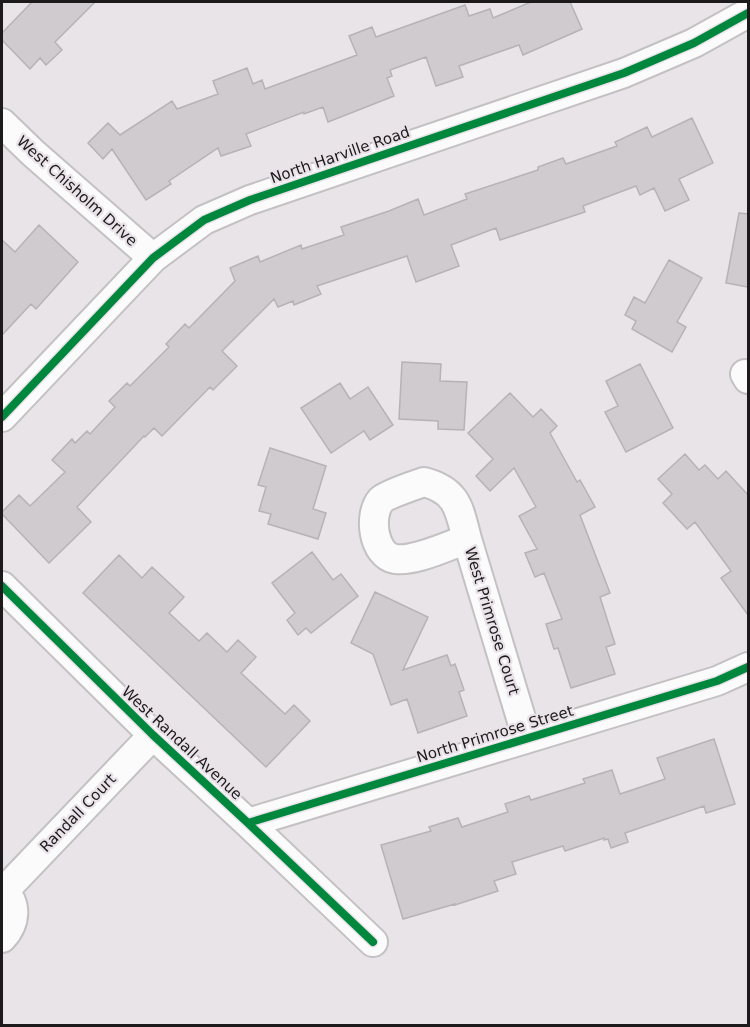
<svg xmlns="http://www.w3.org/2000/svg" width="750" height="1027" font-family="'DejaVu Sans',sans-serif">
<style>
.building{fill:#cfcbce;stroke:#b6b3b6;stroke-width:1.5}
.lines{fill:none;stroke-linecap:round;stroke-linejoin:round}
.minor-casing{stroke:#c4c1c3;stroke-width:32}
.minor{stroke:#fcfbfc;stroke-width:28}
.cycleway-casing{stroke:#e9e3e9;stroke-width:11}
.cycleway{stroke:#00873e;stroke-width:8}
.labels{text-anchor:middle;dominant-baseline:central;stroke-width:4.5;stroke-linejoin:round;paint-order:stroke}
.street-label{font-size:15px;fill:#1d1a1c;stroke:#e9e3e9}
</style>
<rect width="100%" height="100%" fill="#e8e4e8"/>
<path class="building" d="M 32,2 L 95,2 L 55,42 L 62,50 L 46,65 L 40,58 L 30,69 L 2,40 L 2,33 Z
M 531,2 L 570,2 L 582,29 L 523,55 L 519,45 L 459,66 L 463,77 L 436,86 L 426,57 L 390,70 L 392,76 L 387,78 L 394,96 L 328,122 L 323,107 L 304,114 L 304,112 L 246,134 L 251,146 L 221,156 L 218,148 L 169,181 L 171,184 L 146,200 L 112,149 L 103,159 L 88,143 L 108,123 L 120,135 L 172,101 L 177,109 L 218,94 L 213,81 L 247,68 L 253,84 L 262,80 L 265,89 L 357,55 L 349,36 L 372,27 L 376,37 L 465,5 L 469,16 L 490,9 L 493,18 Z
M 692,118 L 713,163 L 679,179 L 689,200 L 665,211 L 654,188 L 640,195 L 636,186 L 583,206 L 585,212 L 500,240 L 496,228 L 451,245 L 459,266 L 416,282 L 407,256 L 317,286 L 321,294 L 294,305 L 293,301 L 278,307 L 274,299 L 222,351 L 237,366 L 213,390 L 210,387 L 162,436 L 154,428 L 145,437 L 144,436 L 77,507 L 91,522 L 49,563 L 2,514 L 2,512 L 19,495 L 30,506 L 65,472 L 52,460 L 72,439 L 75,443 L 87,431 L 90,434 L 115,407 L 109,401 L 127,383 L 130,386 L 169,347 L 166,344 L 185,324 L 189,328 L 235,281 L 230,268 L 258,256 L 260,262 L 301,245 L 302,249 L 344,235 L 341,227 L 389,211 L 418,199 L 424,215 L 467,199 L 465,194 L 538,170 L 538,167 L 563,158 L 566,164 L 617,146 L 615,142 L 647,127 L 652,137 Z
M 739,213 L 748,214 L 748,287 L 726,283 Z
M 39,225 L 78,262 L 36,309 L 31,304 L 2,335 L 2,240 L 15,252 Z
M 669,260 L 702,278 L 677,322 L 686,327 L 672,352 L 632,329 L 636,321 L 625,315 L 634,297 L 645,303 Z
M 402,362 L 441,364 L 440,381 L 467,382 L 464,430 L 438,429 L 438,421 L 399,419 Z
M 640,364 L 673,428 L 626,452 L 605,412 L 618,406 L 606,381 Z
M 340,383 L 350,399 L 368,387 L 393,425 L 370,440 L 364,431 L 331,453 L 301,408 Z
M 510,393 L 533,417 L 541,409 L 557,426 L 550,433 L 577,482 L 580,480 L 595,507 L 580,515 L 610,593 L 600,597 L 615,644 L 606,647 L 615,674 L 571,688 L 558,648 L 554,649 L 546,624 L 562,619 L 544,573 L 535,577 L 525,553 L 537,549 L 519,516 L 536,507 L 514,468 L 490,491 L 476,476 L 493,459 L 468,433 Z
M 270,448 L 326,466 L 313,509 L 326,513 L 318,539 L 268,524 L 271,514 L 259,511 L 266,487 L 258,485 Z
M 685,454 L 699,470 L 705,465 L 718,479 L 726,471 L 748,495 L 748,615 L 721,578 L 731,571 L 695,522 L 687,529 L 663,503 L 672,494 L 658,479 Z
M 312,552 L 333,580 L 341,574 L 358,596 L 311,633 L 306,628 L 298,635 L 287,620 L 295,613 L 272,583 Z
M 119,555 L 142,578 L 152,567 L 184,597 L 169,613 L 199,641 L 207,633 L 227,652 L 238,640 L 256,657 L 241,673 L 285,714 L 294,705 L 310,721 L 266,767 L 83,593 Z
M 375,592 L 428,617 L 403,670 L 447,655 L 451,666 L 455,664 L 464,690 L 459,692 L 467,716 L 418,733 L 407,699 L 391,705 L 373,654 L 351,643 Z
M 714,739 L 735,804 L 706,813 L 704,806 L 625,833 L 628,842 L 611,848 L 608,839 L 604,840 L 604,838 L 565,851 L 563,846 L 512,862 L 516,874 L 494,881 L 498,891 L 455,905 L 455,904 L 403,919 L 381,845 L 431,831 L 429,827 L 458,818 L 462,827 L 508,812 L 505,804 L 529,796 L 531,800 L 585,783 L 583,779 L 612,770 L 620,794 L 665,779 L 657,758 Z"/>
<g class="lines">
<defs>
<path id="minor" d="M 2,123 L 33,153 L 153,258
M 745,374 L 748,379
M 2,417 L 153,258 L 204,220 L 250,200 L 624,73 L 694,43 L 748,13
M 424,482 C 458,491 459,509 467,539 C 448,546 414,562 395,559 C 373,555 368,515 381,500 C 386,495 415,485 424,482 Z
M 467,539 L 527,738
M 2,586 L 153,735 L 248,823 L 373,942
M 248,823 L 717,681 L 748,667
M 2,889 C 18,904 16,923 2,938
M 4,891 L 153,735"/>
</defs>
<use href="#minor" class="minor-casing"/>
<use href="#minor" class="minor"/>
<defs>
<path id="cycleway" d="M 2,417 L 153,258 L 204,220 L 250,200 L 624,73 L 694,43 L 748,13
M 2,586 L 153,735 L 248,823 L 373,942
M 248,823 L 717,681 L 748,667"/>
</defs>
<use href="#cycleway" class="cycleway-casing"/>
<use href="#cycleway" class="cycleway"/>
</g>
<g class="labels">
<g class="street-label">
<text transform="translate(340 155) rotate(-19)">North Harville Road</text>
<text transform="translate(77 191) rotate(42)">West Chisholm Drive</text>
<text transform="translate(492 621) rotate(73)">West Primrose Court</text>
<text transform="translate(495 734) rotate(-17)">North Primrose Street</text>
<text transform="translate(182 743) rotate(43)">West Randall Avenue</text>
<text transform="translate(78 813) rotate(-46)">Randall Court</text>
</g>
</g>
<rect width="750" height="1027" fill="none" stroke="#1d1a1c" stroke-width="6"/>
</svg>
